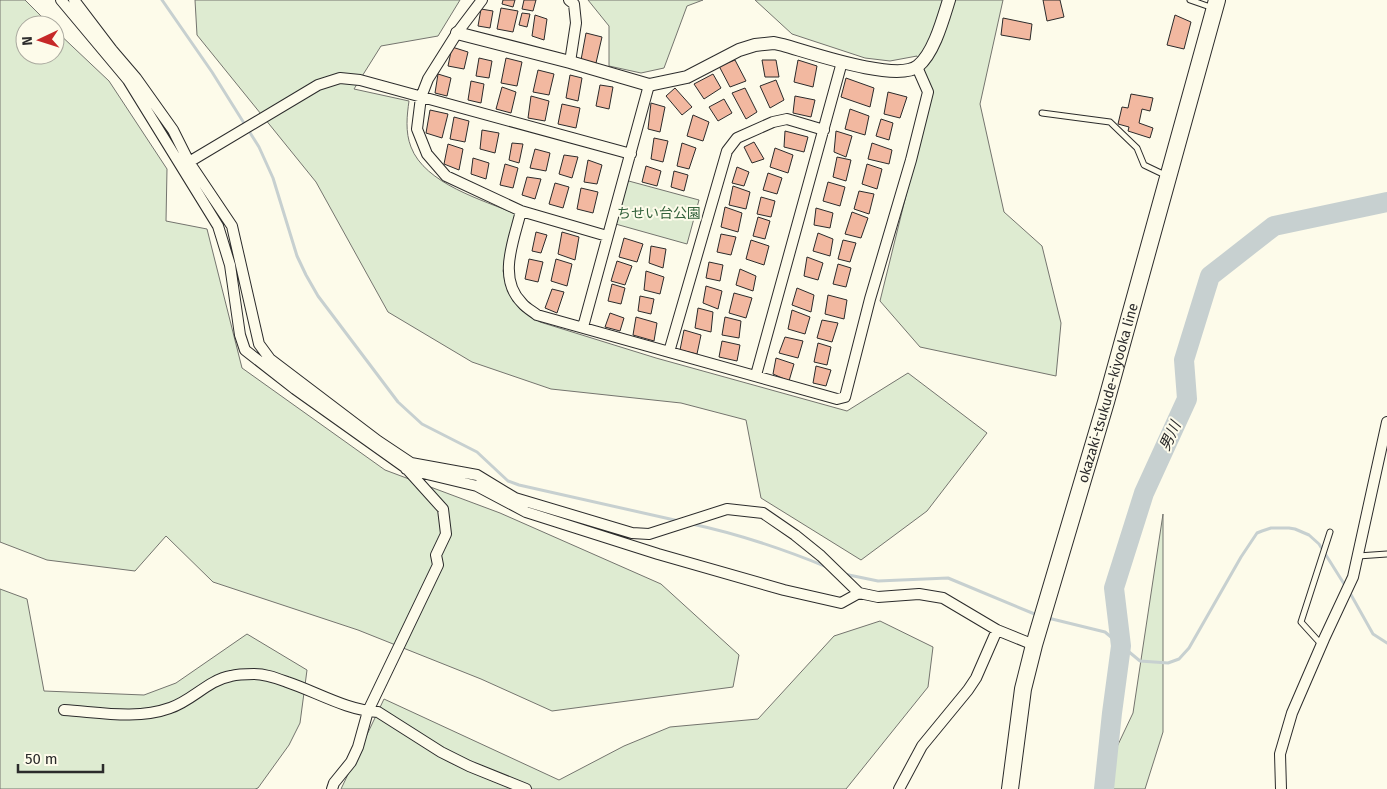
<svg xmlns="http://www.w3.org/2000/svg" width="1387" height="789" font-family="'Fira Sans','Noto Sans JP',sans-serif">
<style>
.green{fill:#deebd1;stroke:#74746e}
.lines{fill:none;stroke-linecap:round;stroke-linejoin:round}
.stream{stroke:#c7d0d0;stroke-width:3}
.river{stroke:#c7d0d0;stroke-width:20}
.building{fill:#f2b8a0;stroke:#2b2b2b}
.service-casing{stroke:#2b2b2b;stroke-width:7}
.minor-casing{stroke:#2b2b2b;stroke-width:12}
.tertiary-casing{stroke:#2b2b2b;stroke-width:14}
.primary-casing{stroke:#2b2b2b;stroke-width:18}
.service{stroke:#fdfbea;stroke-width:5}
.minor{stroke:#fdfbea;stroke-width:10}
.tertiary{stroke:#fdfbea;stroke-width:12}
.primary{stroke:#fdfbea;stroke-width:16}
.labels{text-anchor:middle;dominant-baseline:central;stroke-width:4;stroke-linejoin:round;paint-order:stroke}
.park-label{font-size:14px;fill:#34623c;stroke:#fdfbea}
.street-label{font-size:14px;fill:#2b2b2b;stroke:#fdfbea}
.water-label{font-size:15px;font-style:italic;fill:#2b2b2b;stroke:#fdfbea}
</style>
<rect width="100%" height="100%" fill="#fdfbea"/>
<path class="green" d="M 0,0 L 25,0 L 50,25 L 25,25 L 25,55 L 55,55 L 55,30 L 109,81 L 167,169 L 166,221 L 207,229 L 242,368 L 385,470 L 500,513 L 661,584 L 739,655 L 733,687 L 552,711 L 481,679 L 358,630 L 213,582 L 166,536 L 135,571 L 47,560 L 0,542 Z
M 195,0 L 460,0 L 438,36 L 381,46 L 354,89 L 409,101 C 407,115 405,132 411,147 C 425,184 483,200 516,214 L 503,271 L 509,293 L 521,310 L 540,322 L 656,358 L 847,411 L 908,373 L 987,433 L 927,511 L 861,560 L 761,498 L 746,420 L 681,403 L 551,389 L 472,362 L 388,312 L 316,182 L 197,35 Z
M 588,0 L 703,0 L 687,6 L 664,68 L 641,73 L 609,66 L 609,26 Z
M 755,0 L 1003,0 L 980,104 L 1004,212 L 1042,246 L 1061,323 L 1056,376 L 920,347 L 880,301 L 932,90 L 917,56 L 890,61 L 865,58 L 792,34 Z
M 625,180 L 699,200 L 687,244 L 612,223 Z
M 1163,514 L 1163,732 L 1145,789 L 1097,789 L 1133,713 Z
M 0,589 L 27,599 L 44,691 L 144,695 L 176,683 L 247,634 L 307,670 L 300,723 L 289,745 L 258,788 L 255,789 L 0,789 Z
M 880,621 L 933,647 L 928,687 L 846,789 L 341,789 L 384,699 L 559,780 L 624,746 L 670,727 L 758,719 L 834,636 Z"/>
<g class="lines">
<path class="stream" d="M 162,0 L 212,72 L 259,147 L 273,178 L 297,256 L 306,275 L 318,296 L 398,402 L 422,424 L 477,452 L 508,481 L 519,485 L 679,521
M 692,524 C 739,534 783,549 827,567
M 844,574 L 878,581 L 948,578 L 1037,615
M 1350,593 L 1373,634 L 1387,643
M 1048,618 L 1105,632 L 1140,661 L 1168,663 L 1179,659 L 1189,648 L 1241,557 L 1257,533 L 1262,531 L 1271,528 L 1289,528 L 1295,529 L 1309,535 L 1319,544 L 1346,587"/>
<path class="river" d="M 1104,789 L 1112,713 L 1121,646 L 1114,588 L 1144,493 L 1187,399 L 1184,360 L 1210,276 L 1274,226 L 1387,202"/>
</g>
<path class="building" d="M 503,0 L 515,0 L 513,7 L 502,4 Z
M 524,0 L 536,0 L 533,11 L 522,9 Z
M 1043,0 L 1060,0 L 1064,17 L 1047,21 Z
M 501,8 L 518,11 L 513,32 L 497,29 Z
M 481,9 L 493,11 L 490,28 L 478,26 Z
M 522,13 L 530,14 L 527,27 L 519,25 Z
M 535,15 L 547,19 L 544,40 L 532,36 Z
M 1175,15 L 1191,22 L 1184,49 L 1167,45 Z
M 1003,18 L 1032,24 L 1030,40 L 1001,35 Z
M 586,33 L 602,37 L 596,63 L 581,60 Z
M 452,47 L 468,52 L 464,69 L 448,66 Z
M 479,58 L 492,61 L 489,78 L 476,76 Z
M 506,58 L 522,62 L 517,86 L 501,83 Z
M 735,60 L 746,81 L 730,87 L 719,66 Z
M 762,60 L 776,60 L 779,77 L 765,77 Z
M 798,60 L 817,66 L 813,87 L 794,82 Z
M 538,70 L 554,74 L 549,95 L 533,92 Z
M 438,74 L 451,78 L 447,96 L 435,93 Z
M 713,74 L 721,88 L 704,99 L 694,84 Z
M 570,75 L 582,78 L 578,101 L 566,98 Z
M 846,78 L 874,88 L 870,107 L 841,97 Z
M 776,80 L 784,100 L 770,108 L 760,86 Z
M 471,81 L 484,84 L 481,103 L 468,100 Z
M 600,85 L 613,87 L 609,109 L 596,106 Z
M 502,87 L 516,92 L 511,113 L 496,109 Z
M 675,88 L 692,107 L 682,115 L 666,96 Z
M 745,88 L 757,112 L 746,119 L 732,93 Z
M 888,92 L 907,97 L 900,118 L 884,114 Z
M 1131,94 L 1153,98 L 1150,111 L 1142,109 L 1139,123 L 1153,128 L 1150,138 L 1128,131 L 1129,127 L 1118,124 L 1122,107 L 1128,108 Z
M 531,96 L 549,101 L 545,121 L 528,118 Z
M 795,96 L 815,100 L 811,117 L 793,113 Z
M 724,99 L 732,113 L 718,121 L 709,107 Z
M 651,103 L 665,107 L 660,132 L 648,129 Z
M 562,104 L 580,108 L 576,128 L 558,124 Z
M 850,109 L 869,116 L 865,135 L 845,129 Z
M 430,110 L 448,114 L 442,138 L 426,133 Z
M 693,115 L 709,122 L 703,141 L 687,136 Z
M 454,117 L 469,121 L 465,142 L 450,139 Z
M 881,119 L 893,123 L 889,140 L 876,136 Z
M 482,130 L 499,133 L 495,153 L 480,149 Z
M 785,131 L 808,137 L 804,152 L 784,147 Z
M 836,131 L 852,136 L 846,157 L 834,152 Z
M 654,138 L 668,141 L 663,162 L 651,159 Z
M 754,142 L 764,159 L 752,163 L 744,147 Z
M 512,143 L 523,144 L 519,163 L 509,160 Z
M 682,143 L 696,148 L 689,169 L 677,166 Z
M 872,143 L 892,150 L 889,164 L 868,159 Z
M 448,144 L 463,149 L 459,170 L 444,164 Z
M 775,148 L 793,155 L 788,173 L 770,167 Z
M 535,149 L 550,153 L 546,171 L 530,168 Z
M 564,155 L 578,157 L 572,178 L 559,174 Z
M 837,157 L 851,160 L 846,181 L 833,177 Z
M 473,158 L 489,163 L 486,179 L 471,174 Z
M 588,160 L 602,165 L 597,184 L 584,182 Z
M 505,164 L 518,168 L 513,188 L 500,185 Z
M 867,164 L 882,169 L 877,189 L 862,184 Z
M 646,166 L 661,171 L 657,186 L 642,182 Z
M 737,167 L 749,172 L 744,186 L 732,183 Z
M 674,171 L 688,175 L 684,191 L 671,187 Z
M 768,173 L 782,178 L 777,194 L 763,190 Z
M 527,177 L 541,179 L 535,199 L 522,195 Z
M 828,182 L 845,187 L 840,206 L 823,201 Z
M 555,183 L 569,187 L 563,208 L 549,204 Z
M 733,186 L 750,192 L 746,209 L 729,205 Z
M 581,188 L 598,192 L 593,213 L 577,209 Z
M 859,191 L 874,194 L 869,214 L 854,209 Z
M 761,197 L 775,201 L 771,217 L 757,214 Z
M 725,207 L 742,213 L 738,232 L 721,227 Z
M 816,208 L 833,213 L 830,228 L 814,225 Z
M 852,212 L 868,218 L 861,238 L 845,234 Z
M 758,217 L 770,221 L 765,239 L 753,236 Z
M 536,232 L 547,235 L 541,253 L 532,251 Z
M 562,232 L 579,237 L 575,260 L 558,254 Z
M 818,233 L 833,239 L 830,256 L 813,251 Z
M 721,234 L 736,237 L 731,255 L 717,252 Z
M 624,238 L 643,244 L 637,262 L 619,257 Z
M 751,240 L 769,246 L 764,265 L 746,259 Z
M 843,240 L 856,243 L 850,262 L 838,259 Z
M 651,246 L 666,249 L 663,268 L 649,263 Z
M 807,257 L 823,263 L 818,280 L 804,276 Z
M 529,259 L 543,262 L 538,282 L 525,279 Z
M 556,259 L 572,264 L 567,286 L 551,281 Z
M 617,261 L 632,266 L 625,285 L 611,281 Z
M 709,262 L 723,265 L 720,281 L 706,278 Z
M 838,264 L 851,268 L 846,287 L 833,284 Z
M 740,269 L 756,276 L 753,291 L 736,285 Z
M 646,271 L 664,277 L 660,294 L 644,290 Z
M 612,284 L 625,288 L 621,304 L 608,301 Z
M 706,286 L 722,291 L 718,309 L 703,303 Z
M 797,288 L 814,295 L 811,312 L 792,305 Z
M 552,289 L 564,292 L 557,313 L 545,308 Z
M 734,293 L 752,298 L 746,318 L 729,313 Z
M 828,295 L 847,300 L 844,319 L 825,314 Z
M 640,296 L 654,299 L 651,314 L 638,311 Z
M 698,308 L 713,312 L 711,332 L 695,328 Z
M 792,310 L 810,317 L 805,334 L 788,329 Z
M 610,313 L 624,318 L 620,331 L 605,327 Z
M 636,317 L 657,323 L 654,341 L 633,335 Z
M 725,317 L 741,321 L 739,338 L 722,335 Z
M 822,320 L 838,323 L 832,342 L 817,338 Z
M 684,330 L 701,335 L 697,354 L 680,350 Z
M 785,337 L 803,341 L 798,358 L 779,353 Z
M 722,341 L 740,345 L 737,361 L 719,357 Z
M 818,343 L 831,347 L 827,365 L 814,362 Z
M 776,358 L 794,364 L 789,381 L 773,374 Z
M 816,366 L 831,370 L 826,386 L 813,383 Z"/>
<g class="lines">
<defs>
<path id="service" d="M 1190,0 L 1213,8
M 1042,113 L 1110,122 L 1137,148 L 1144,165 L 1167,176
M 1358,556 L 1387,554
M 1321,644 L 1301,622 L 1330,532"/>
<path id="minor" d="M 61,0 L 128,80 L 218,226 L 230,265 L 240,335 L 245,350 L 295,389 L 406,468 L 443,509 L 446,534 L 436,555 L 438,565 L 368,711 L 358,747 L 351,762 L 334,783 L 332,789
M 74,0 L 112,50 L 136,78 L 173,130 L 189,162 L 232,226 L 259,344 L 270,359 L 378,441 L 411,463 L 477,475 L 515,498 L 632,533 L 649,534 L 727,509 L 763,513 L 795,535 L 821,556 L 859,593 L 878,597 L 919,594 L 943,598 L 997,630 L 1034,645
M 482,0 L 457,33 L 428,79 L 421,97 L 417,129 L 427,154 L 446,176 L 521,211 L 607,236
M 569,0 L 574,4 L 576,23 L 570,62
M 189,162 L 318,85 L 340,78 L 360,80 L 631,154
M 521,211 C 514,240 497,278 522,303 C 526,308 532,311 537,315 L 837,399 L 845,397 L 870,299 L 911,160 L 928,92 L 917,67
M 583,327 L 649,85
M 669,352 L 727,151 L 737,138 L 773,122 L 787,119 L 824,130
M 756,375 L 842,62
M 406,469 L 477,486 L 526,512 L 658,554 L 784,590 L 841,603 L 859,593
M 64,710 C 98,712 137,720 170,708 C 192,701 208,680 231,676 C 238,674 246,674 254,674 C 266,674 276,678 287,682 C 317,692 346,710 378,712 L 441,752 L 469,766 L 526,789
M 899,789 L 922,746 L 968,690 L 976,678 L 997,630
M 1281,789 L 1280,754 L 1292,713 L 1324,639 L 1353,577 L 1387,422"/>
<path id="tertiary" d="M 457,33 L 570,62 L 649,85 L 687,77 L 739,50 L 755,45 L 774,43 L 783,45 C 809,52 897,83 918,66 C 934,53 943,19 949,0"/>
<g id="primary">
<path id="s1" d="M 1010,789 L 1023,689 L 1034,645 L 1106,402 L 1217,0"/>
</g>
</defs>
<use href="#service" class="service-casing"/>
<use href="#minor" class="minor-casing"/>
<use href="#tertiary" class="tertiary-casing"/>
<use href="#primary" class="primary-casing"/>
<use href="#service" class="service"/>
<use href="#minor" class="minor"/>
<use href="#tertiary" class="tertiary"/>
<use href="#primary" class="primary"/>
</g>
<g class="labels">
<g class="park-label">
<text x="659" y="213">ちせい台公園</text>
</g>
<g class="street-label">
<text stroke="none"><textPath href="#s1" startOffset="409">okazaki-tsukude-kiyooka line</textPath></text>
</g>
<g class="water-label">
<text transform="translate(1170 436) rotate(-65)">男川</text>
</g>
</g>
<g transform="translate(40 40) rotate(266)"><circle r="24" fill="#fdfbea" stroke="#a9a89e"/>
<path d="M0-4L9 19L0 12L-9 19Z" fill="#c62828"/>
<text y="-8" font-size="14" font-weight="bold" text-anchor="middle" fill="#2b2b2b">N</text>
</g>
<path d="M18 764v8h85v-8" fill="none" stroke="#2b2b2b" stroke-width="2.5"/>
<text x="25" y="764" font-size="15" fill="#2b2b2b" stroke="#fdfbea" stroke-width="4" paint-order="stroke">50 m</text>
</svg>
